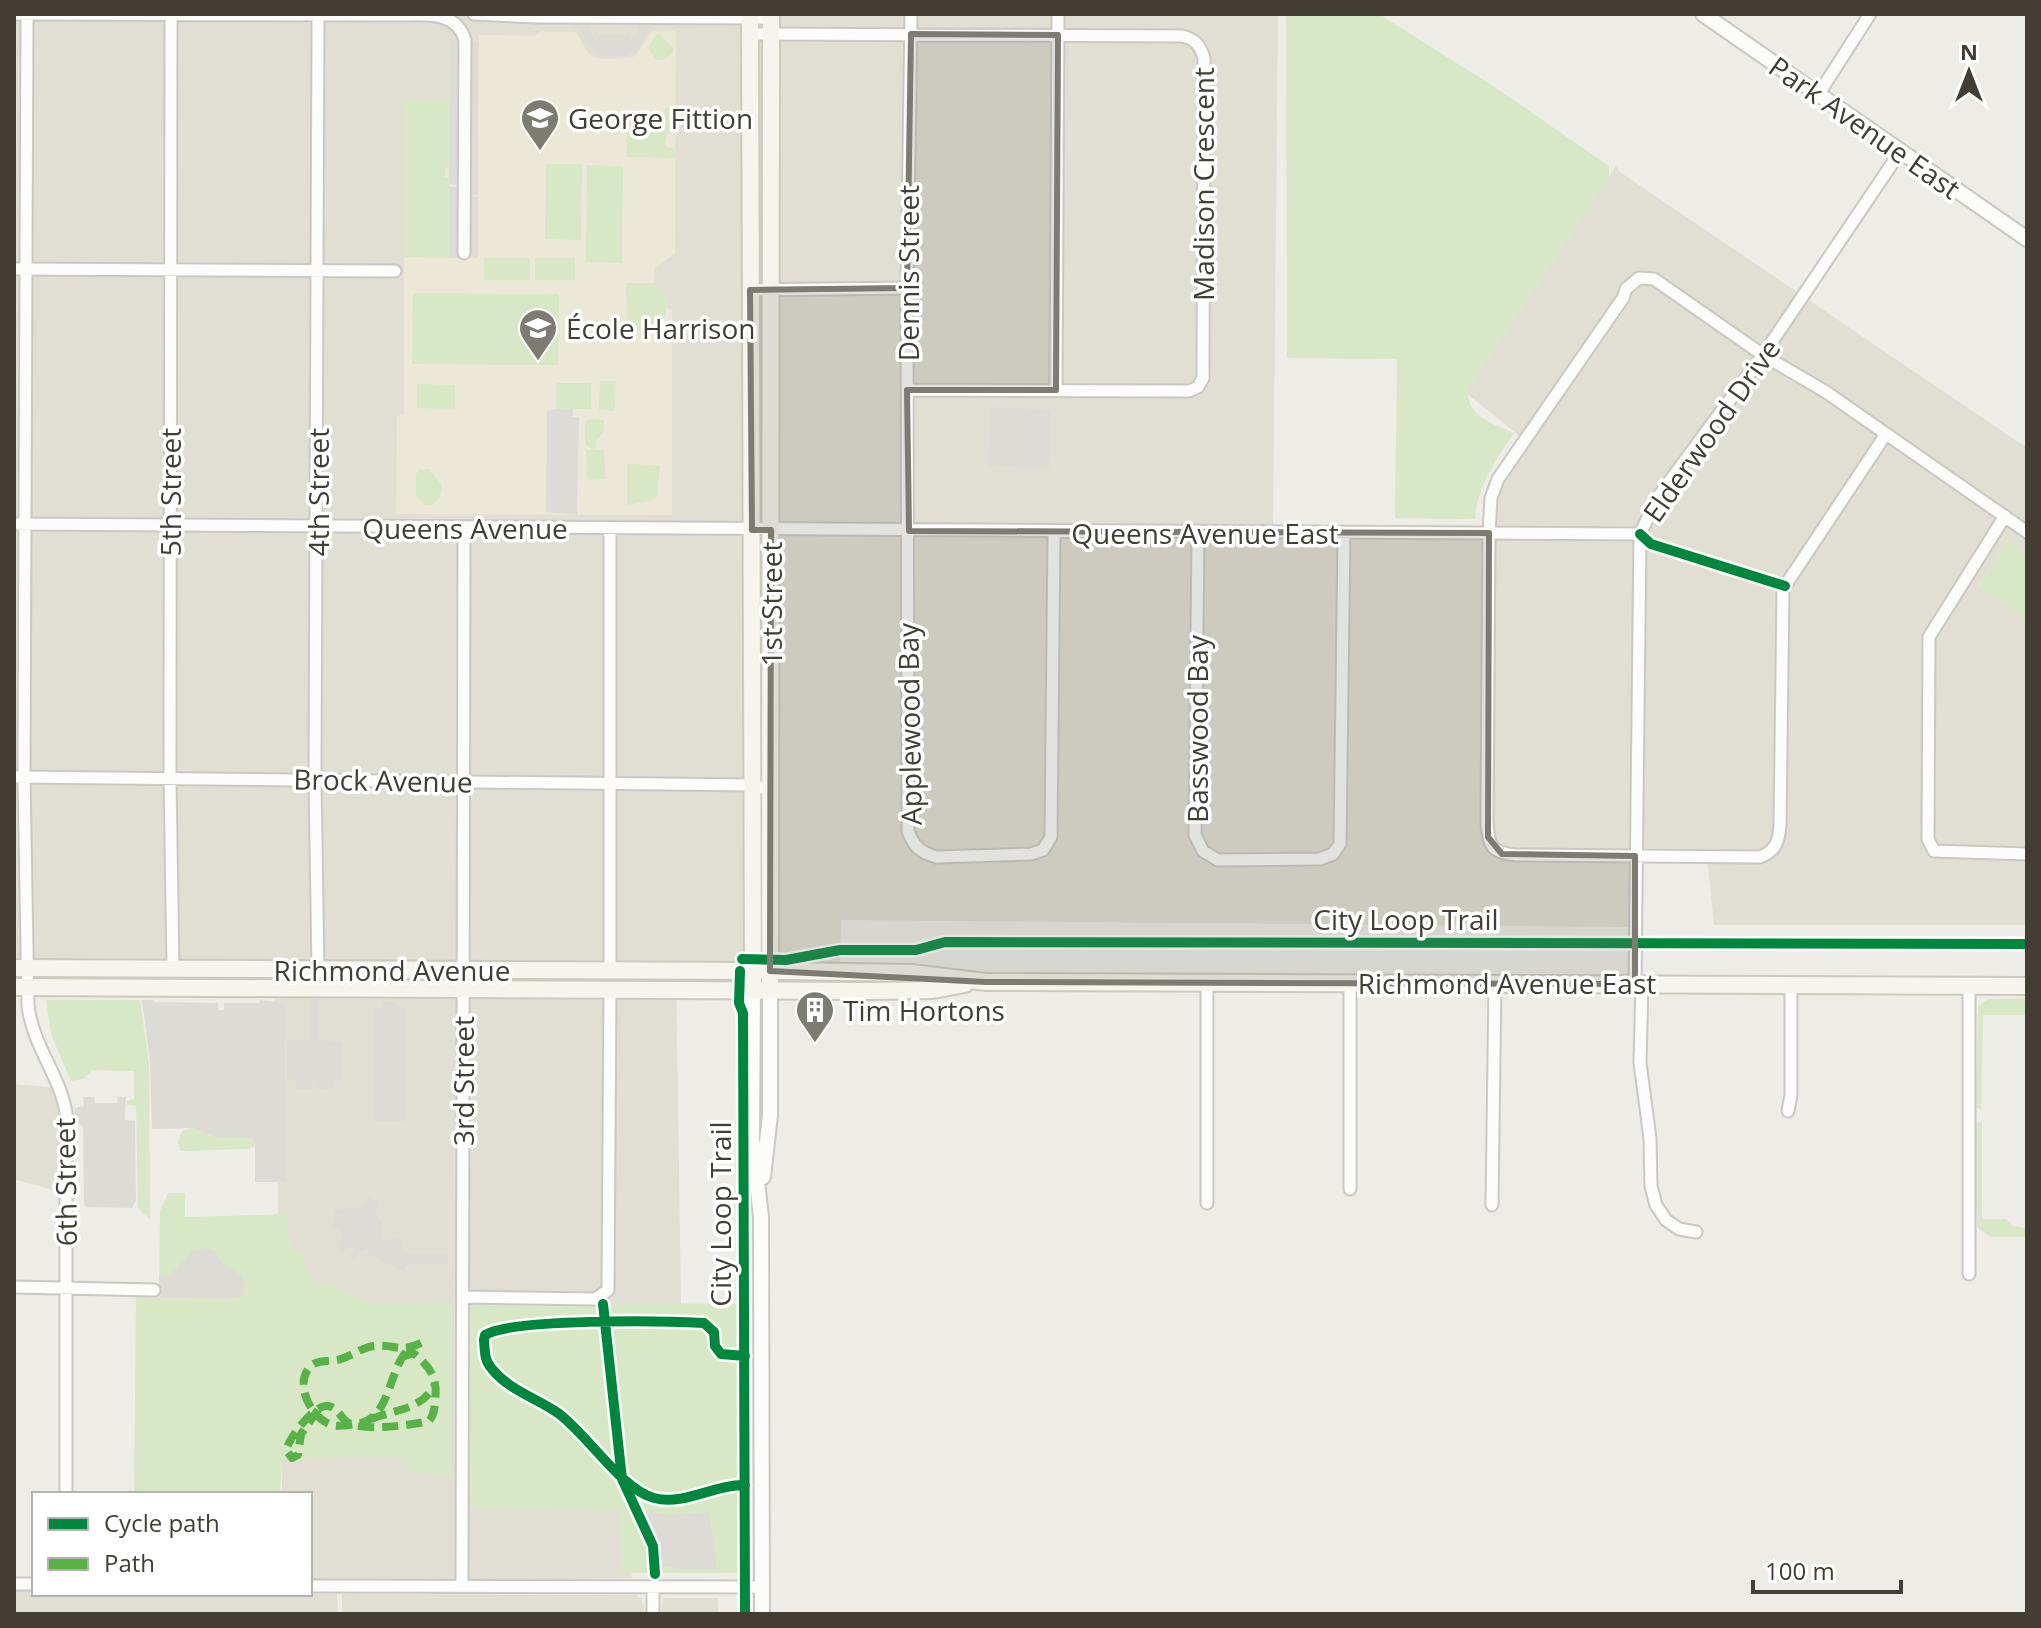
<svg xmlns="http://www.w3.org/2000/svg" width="2041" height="1628" font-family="'Open Sans',sans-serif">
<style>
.residential{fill:#e1ded3}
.education{fill:#ebe8d8}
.green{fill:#d8e8c7}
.parking{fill:#dddbd6}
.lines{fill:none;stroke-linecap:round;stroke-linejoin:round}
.minor-casing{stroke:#cac8c2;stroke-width:15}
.tertiary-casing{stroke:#cac8c2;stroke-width:18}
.secondary-casing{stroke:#ccc9be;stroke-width:20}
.minor{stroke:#fcfcfb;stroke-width:11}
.tertiary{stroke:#fcfcfb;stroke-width:14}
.secondary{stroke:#f6f4ed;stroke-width:16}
.quiet{stroke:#57b346;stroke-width:8;stroke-dasharray:16 8;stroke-linecap:butt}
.cycleway-casing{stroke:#fff;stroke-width:15}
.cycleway{stroke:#00873e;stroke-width:10}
.marked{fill:#7e7b72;fill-opacity:0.2;stroke:#7e7b72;stroke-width:6;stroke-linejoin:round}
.labels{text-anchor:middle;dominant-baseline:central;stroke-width:7;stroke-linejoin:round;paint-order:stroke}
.poi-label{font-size:28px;fill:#423e34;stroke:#fff;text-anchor:start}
.street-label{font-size:28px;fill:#423e34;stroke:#fff}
</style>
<rect width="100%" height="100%" fill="#eeece6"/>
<path class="residential" d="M 14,14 L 1278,14 L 1273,528 L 1486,530 L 1491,488 L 1522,438 L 1465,392 L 1616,166 L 1620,172 L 2027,448 L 2027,553 L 2008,541 L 1978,586 L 2027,620 L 2027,925 L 1714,925 L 1707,857 L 1635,856 L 1634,927 L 841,920 L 840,972 L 676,970 L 681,1304 L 602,1308 L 556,1293 L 536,1293 L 537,1494 L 618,1494 L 632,1578 L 459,1582 L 310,1580 L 310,1494 L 282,1494 L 275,989 L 460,984 L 462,967 L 14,963 Z
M 14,1084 L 61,1088 L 66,1194 L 14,1179 Z
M 14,1591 L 34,1591 L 34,1594 L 337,1594 L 338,1614 L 14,1614 Z
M 342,1594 L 635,1595 L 642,1599 L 645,1614 L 342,1614 Z
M 663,1598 L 718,1598 L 718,1614 L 661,1614 Z"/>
<path class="education" d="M 541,31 L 576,32 L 588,53 L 594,58 L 605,59 L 631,58 L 637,54 L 652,31 L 676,31 L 675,254 L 654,269 L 655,283 L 641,283 L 667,295 L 667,308 L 672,309 L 672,515 L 396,514 L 397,416 L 404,415 L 404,99 L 478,99 L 479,35 L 534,36 Z"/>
<path class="green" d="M 1286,14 L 1379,14 L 1496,88 L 1609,166 L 1609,177 L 1469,386 C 1463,416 1492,423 1514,433 C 1495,461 1478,484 1475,519 L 1395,518 L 1397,359 L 1287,358 Z
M 656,34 L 659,34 L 673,47 L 673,53 L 664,60 L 657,60 L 648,48 Z
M 404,99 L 450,99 L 449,168 L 445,169 L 445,177 L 449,177 L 449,258 L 404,257 Z
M 665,108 L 675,108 L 676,121 L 670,134 L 667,134 L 665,146 L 674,149 L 676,146 L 675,158 L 627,157 L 626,121 L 638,121 L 639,125 L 664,125 Z
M 546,164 L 582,164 L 581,240 L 545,239 Z
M 587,165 L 623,166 L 622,263 L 586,262 Z
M 484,258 L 530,258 L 530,280 L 484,280 Z
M 535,258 L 575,258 L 575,280 L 535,280 Z
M 626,283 L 655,283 L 667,295 C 667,328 657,331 627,331 Z
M 413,293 L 559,294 L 558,365 L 412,364 Z
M 600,381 L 616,381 L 615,411 L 599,410 Z
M 556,383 L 591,383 L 591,409 L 556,409 Z
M 417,384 L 455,385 L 455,409 L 417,408 Z
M 589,419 L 604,420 L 604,432 L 596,441 L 596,449 L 590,448 L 585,444 L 585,422 Z
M 586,450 L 604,450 L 606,479 L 589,480 L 587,478 Z
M 627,464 L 660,465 L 657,497 L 647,502 L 627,505 Z
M 420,469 L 429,469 L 442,485 L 440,497 L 432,505 L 425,505 L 416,496 L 416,474 Z
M 2008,540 L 2027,553 L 2027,620 L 1978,587 Z
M 2027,998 L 2027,1015 L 1983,1015 L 1981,1110 L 1976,1107 L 1978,1006 L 1988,999 Z
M 46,1000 L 140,1000 L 149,1063 L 150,1220 L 138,1208 L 136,1106 L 127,1105 L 127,1101 L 134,1099 L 134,1071 L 92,1070 L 84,1079 L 71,1081 L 51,1034 Z
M 1982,1122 L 1982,1219 L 2006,1219 L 2013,1226 L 2027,1228 L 2027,1237 L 1990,1237 L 1977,1227 L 1976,1123 Z
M 192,1128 L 216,1137 L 252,1138 L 255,1141 L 254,1147 L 249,1149 L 181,1151 C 176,1144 178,1137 183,1131 Z
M 168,1193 L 185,1193 L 185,1217 L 288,1214 L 288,1235 L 291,1248 L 303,1254 C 301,1265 310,1277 318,1284 L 330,1284 L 369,1303 L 452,1304 L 452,1476 L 408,1472 L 408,1457 L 282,1459 L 280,1494 L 134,1494 L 136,1296 L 159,1296 L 160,1211 Z
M 609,1303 L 743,1304 L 742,1573 L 621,1573 L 620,1511 L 469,1508 L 471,1309 L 479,1305 L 600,1305 Z"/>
<path class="parking" d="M 571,25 L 592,25 L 589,29 L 597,43 L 598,35 L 629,35 L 630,43 L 638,30 L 636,25 L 657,25 L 650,29 L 635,52 L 626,56 L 596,55 L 577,28 Z
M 455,38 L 471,38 L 473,42 L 478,42 L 478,195 L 469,195 L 478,197 L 478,258 L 449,258 L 449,187 L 459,187 L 459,185 L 449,184 L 450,41 L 455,41 Z
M 990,407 L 1051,410 L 1049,468 L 988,466 Z
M 556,409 L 573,409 L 573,417 L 579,417 L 577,515 L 546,512 L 547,411 Z
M 142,1000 L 153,1000 L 155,1002 L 218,1003 L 219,1010 L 224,1010 L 224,1003 L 259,1003 L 260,1000 L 285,1003 L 285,1182 L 255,1182 L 255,1141 L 252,1138 L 216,1137 L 192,1128 L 152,1129 L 150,1061 Z
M 310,1000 L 319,1000 L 319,1040 L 342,1042 L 342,1080 L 333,1080 L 333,1089 L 317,1089 L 315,1080 L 312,1081 L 312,1089 L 296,1089 L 296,1080 L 287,1080 L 287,1041 L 310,1040 Z
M 383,1001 L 396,1001 L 396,1007 L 405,1008 L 406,1121 L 374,1121 L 374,1008 L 383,1007 Z
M 83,1097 L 94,1097 L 95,1103 L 117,1103 L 118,1097 L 126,1097 L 125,1120 L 135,1121 L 136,1201 L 132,1208 L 88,1207 L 84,1205 L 83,1127 L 78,1123 L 74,1127 L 75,1108 L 84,1106 Z
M 368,1197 L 379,1202 L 375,1211 L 382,1223 L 381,1237 L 386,1241 L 390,1241 L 393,1236 L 404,1241 L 402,1249 L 412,1254 L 448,1254 L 448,1264 L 408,1264 L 404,1271 L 368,1254 L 368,1248 L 360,1251 L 353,1260 L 350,1257 L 354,1251 L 352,1247 L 348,1247 L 343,1252 L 335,1246 L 342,1236 L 340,1230 L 332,1230 L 335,1210 L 361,1207 Z
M 206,1248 L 213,1250 L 224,1264 L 242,1276 L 245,1284 L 242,1296 L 230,1299 L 159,1297 L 159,1276 L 170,1275 L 192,1251 Z
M 651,1511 L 667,1515 L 709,1512 L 717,1569 L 677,1569 L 668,1566 L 657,1572 L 658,1543 L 646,1516 Z"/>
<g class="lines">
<defs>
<path id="minor" d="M 14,14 L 392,15 C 419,16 456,8 465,40 L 464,253
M 27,14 L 24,777 L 28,1006 C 33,1046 59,1074 66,1112 L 66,1494
M 171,14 L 170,778 L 173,969
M 474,14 L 536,17 L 771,18
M 911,14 L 907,288 L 908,831 C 914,847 920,852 936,857 L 1031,854 L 1043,850 L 1051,837 L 1054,532
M 750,34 L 1182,36 C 1195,39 1200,45 1204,58 L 1203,378 L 1198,387 L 1189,391 L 907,390
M 1818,95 L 1870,14
M 14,269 L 395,271
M 750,290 L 907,288
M 1056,390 L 1058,14
M 1886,434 L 1783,589 L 1780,824 C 1779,841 1776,851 1760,857 L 1516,855 C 1491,853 1488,845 1487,821 L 1489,533 L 1491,498 L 1498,479 L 1623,298 L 1626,289 L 1639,278 L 1654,279 L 1763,355 L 1826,392 L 2027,532
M 2005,516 L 1929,637 L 1928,839 L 1934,851 L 2027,854
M 14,524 L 1640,534
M 1198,533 L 1195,835 L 1203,851 L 1218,860 L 1320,859 L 1333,854 L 1340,844 L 1344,534
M 14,777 L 752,785 L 772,791
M 318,970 L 315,779 L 318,14
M 610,971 L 610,529
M 1350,983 L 1350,1189
M 1635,984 L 1640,534 L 1658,497 L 1763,355 L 1900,152
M 1642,984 L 1640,1063 L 1650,1138 L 1651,1186 L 1656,1205 L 1666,1220 L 1679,1229 L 1696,1232
M 1788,1111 L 1791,1095 L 1791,984
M 1207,1203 L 1207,982
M 1492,1205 L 1495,983
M 1969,1274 L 1969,986
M 14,1287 L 154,1290
M 463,1297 L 595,1299 L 608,1290 L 610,989
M 14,1584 L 34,1584
M 310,1586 L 762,1587
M 462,1586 L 464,528
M 653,1614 L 653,1587"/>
<path id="tertiary" d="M 1703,14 L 2027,239
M 753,990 L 752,1138 L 761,1217 L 762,1614
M 763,1177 L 770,1115 L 770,990"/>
<path id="secondary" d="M 750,14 L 753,990
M 14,968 L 787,971 L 912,973 L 986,982 L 2027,986
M 14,987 L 872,991 L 933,990 L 965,984
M 770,990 L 771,14"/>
</defs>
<use href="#minor" class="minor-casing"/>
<use href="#tertiary" class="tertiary-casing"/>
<use href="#secondary" class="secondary-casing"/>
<use href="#minor" class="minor"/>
<use href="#tertiary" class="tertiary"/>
<use href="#secondary" class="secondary"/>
<path class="quiet" d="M 406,1352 C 388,1373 390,1420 356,1424 C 349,1425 339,1427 332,1425 C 311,1419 292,1382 312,1365 C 320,1359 332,1362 341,1359 C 353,1355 363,1347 375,1346 C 397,1344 399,1354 423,1342
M 318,1410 L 301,1434 L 298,1455 L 292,1458 L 286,1450 C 289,1438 314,1404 328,1406 C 337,1407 341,1418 347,1422 C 362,1432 412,1425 429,1421 C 434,1415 434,1411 435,1403 C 438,1379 432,1368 413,1353 L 402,1357
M 371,1419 C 394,1410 424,1409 435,1384"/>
<defs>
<path id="cycleway" d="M 1640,534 L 1651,544 L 1785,586
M 742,959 L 786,960 L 840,950 L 916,950 L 945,942 L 2027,944
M 740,971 L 739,1003 L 743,1013 L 745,1614
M 603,1304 L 622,1479 L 653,1546 L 655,1574
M 484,1340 C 485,1351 484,1360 492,1369 C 509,1390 536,1398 558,1413 C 588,1435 622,1490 654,1498 C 684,1506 715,1484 745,1485
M 484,1340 L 485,1335 C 513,1318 664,1321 704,1323 L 714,1332 L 715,1346 L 721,1354 L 745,1356"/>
</defs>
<use href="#cycleway" class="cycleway-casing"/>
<use href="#cycleway" class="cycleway"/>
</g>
<path class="marked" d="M 911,34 L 1058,35 L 1056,390 L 907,390 L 909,531 L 1489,533 L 1488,837 L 1502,854 L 1635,856 L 1635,984 L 986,982 L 770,971 L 771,530 L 752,530 L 750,290 L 907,288 Z"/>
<defs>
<symbol id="school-pin" viewBox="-11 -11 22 30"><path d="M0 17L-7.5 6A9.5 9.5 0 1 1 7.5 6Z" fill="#7e7b72" stroke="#fff"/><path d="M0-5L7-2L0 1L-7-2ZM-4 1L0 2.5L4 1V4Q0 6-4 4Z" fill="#fff"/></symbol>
<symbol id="building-pin" viewBox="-11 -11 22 30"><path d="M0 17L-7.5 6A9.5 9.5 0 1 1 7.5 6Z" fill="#7e7b72" stroke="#fff"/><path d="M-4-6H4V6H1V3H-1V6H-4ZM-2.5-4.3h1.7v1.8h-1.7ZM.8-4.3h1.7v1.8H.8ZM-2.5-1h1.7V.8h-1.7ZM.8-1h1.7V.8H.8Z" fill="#fff"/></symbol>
</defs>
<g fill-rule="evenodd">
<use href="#school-pin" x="518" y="96" width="44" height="60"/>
<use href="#school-pin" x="516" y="306" width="44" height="60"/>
<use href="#building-pin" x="793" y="988" width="44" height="60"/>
</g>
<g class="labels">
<g class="poi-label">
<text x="568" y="118">George Fittion</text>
<text x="566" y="328">École Harrison</text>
<text x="843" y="1010">Tim Hortons</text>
</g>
<g class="street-label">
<text transform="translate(1865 127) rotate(35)">Park Avenue East</text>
<text transform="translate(1203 184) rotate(-90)">Madison Crescent</text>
<text transform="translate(908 273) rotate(-90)">Dennis Street</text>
<text transform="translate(1711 430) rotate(-55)">Elderwood Drive</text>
<text transform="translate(170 492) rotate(-90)">5th Street</text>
<text transform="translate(318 492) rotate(-90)">4th Street</text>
<text x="465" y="528">Queens Avenue</text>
<text x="1205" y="533">Queens Avenue East</text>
<text transform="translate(771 604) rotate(-90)">1st Street</text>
<text transform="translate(909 724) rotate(-91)">Applewood Bay</text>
<text transform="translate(1197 729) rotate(-90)">Basswood Bay</text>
<text transform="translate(383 780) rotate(1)">Brock Avenue</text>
<text x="1406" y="919">City Loop Trail</text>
<text x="392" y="970">Richmond Avenue</text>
<text x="1507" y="983">Richmond Avenue East</text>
<text transform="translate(463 1081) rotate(-90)">3rd Street</text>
<text transform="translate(65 1182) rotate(-91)">6th Street</text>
<text transform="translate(720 1214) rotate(-90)">City Loop Trail</text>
</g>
</g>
<rect width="2041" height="1628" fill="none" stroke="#423e34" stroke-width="32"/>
<rect x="32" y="1492" width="280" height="104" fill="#ffffff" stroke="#b3b2ae" stroke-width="2"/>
<rect x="48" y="1518" width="40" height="12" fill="#00873e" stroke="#b3b2ae" stroke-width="2"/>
<text x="104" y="1532" font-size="24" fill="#423e34">Cycle path</text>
<rect x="48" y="1558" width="40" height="12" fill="#57b346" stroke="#b3b2ae" stroke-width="2"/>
<text x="104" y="1572" font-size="24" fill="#423e34">Path</text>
<g transform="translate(1969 72)" stroke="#ffffff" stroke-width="6" paint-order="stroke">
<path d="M0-6L14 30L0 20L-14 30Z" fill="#423e34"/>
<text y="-12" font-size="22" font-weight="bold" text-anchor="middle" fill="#423e34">N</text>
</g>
<path d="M1753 1580v12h148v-12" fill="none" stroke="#423e34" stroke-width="4"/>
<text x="1765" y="1580" font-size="24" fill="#423e34" stroke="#ffffff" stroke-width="6" paint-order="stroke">100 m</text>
</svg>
